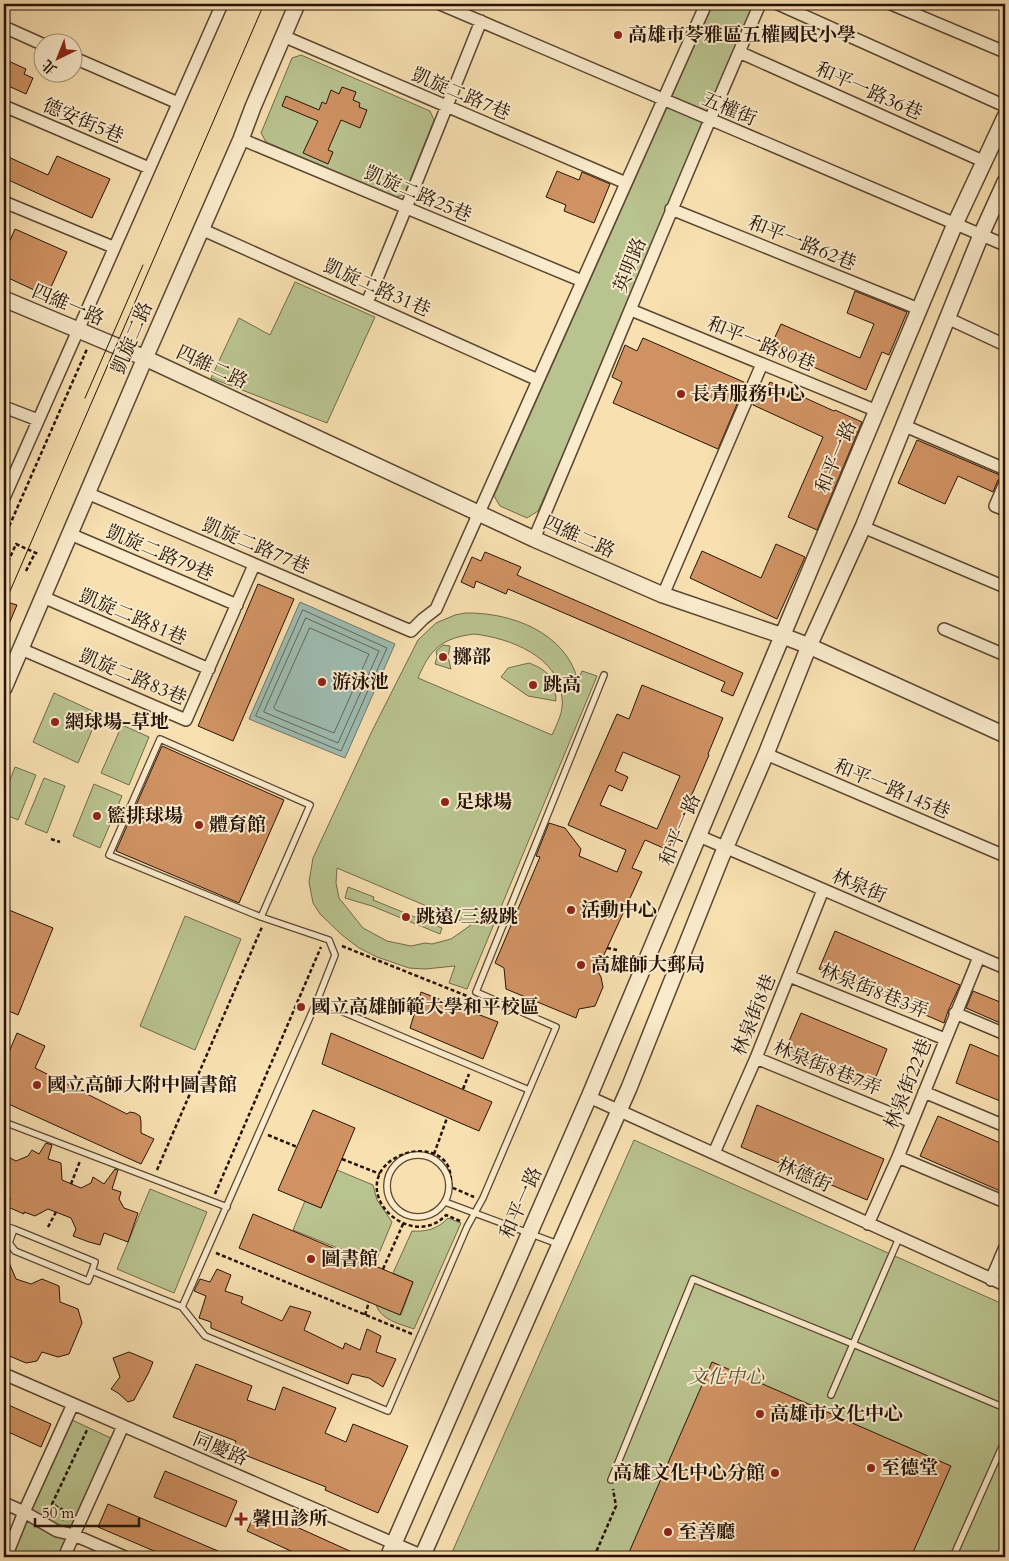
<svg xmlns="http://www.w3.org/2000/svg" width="1009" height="1561" font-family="Cardo,'Noto Serif TC',serif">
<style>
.green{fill:#b9c38f;stroke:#706b4c;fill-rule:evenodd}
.water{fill:#9ebcb1;stroke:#6e786d}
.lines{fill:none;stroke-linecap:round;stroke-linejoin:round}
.shore{stroke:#62685c;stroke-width:1}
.building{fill:#d09263;stroke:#261308;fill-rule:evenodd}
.service-casing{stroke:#5a4632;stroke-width:8}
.minor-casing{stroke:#5a4632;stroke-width:14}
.tertiary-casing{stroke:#5a4632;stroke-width:18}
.path{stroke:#261308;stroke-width:2.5;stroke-dasharray:4 2.5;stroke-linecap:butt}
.service{stroke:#faebcc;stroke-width:5.5}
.minor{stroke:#faebcc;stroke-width:11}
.tertiary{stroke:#faebcc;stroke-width:15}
.tram{stroke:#261308;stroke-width:1}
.poi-dot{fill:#8f2418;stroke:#faebcc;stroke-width:2}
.labels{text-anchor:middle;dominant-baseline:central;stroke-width:4;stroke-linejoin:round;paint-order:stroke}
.poi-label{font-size:19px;font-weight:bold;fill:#261308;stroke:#faebcc;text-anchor:start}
.street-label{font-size:19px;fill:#261308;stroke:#faebcc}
.park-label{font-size:19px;font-style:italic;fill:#595137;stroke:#faebcc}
</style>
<rect width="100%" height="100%" fill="#f8e0b1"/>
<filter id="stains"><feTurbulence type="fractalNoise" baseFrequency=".004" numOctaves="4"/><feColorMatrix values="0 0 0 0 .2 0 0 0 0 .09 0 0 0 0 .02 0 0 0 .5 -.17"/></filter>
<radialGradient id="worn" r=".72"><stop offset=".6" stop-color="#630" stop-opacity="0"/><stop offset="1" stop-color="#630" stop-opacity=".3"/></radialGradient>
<path class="green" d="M 713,4 L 762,4 L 538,511 L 527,518 L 500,506 L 494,496 Z
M 301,55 L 430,111 L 434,120 L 404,195 L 396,197 L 266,142 L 261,133 L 292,58 Z
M 295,282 L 375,317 L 327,423 L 211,378 L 239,318 L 270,335 Z
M 465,613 C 510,612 566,632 578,681 L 582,671 L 597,676 L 467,989 L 449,983 L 455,966 L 425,969 L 409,968 L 377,957 L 359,948 L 342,935 L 320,914 L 313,903 L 309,882 L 313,858 L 372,731 L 418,640 L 436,623 L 455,615 ZM 474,634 C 509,638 559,656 562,698 C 564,711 557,724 552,735 L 418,678 C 430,649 442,638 474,634 ZM 337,868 L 471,925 L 451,939 L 432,944 L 425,943 L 411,946 L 387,941 L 363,928 L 339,898 L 336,883 Z
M 443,645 L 450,646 L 448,657 L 451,669 L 435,664 L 437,657 L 436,651 Z
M 529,663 C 550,671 555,679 556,701 L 528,696 L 501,677 L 508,668 Z
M 54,693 L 99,714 L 78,763 L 33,742 Z
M 122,725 L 149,737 L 129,785 L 101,773 Z
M 15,767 L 36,775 L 18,820 L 4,814 L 4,795 Z
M 44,778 L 65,786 L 47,833 L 25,824 Z
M 94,784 L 122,796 L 100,848 L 73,836 Z
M 348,887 L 374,897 L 373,900 L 442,928 L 440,934 L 372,906 L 345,898 Z
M 185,916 L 241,939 L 195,1050 L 140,1026 Z
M 634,1140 L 1005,1305 L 1005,1557 L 450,1557 Z
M 337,1170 L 373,1185 L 377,1200 L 392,1222 L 375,1263 L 293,1230 L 305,1201 L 321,1208 Z
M 150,1189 L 207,1212 L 174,1293 L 117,1269 Z
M 448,1218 L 461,1223 L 414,1329 C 400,1324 381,1320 376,1305 L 401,1315 L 413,1282 L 393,1273 L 412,1231 C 426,1232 438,1229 448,1218 Z
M 70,1419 L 113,1439 L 60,1557 L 8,1557 Z"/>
<path class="water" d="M 300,602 L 395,644 L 345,758 L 249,719 Z"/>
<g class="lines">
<path class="shore" d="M 303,610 L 387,648 L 341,751 L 256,716 Z
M 306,618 L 379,651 L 338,743 L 264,712 Z
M 310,628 L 369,654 L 334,733 L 276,710 L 274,708 Z"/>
</g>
<path class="building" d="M 4,59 L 26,69 L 24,74 L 33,78 L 26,94 L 4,84 Z
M 342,87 L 356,92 L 353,100 L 360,103 L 359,107 L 367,110 L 360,128 L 341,120 L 328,150 L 333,152 L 328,164 L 303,153 L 318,121 L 282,106 L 286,96 L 319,110 L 322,102 L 326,104 L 331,90 L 339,94 Z
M 4,155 L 48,175 L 57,156 L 110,179 L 92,218 L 4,178 Z
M 557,171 L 579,180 L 582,172 L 610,184 L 594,223 L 564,211 L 566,205 L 546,197 Z
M 15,229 L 67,252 L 47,296 L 4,276 L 4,254 Z
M 855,291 L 907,312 L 889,355 L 882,352 L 866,390 L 770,348 L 781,324 L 860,358 L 874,324 L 847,313 Z
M 643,338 L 746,383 L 718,449 L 613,403 L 622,382 L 612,377 L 625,345 L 637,351 Z
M 770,382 L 834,411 L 835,410 L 862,422 L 817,530 L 788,517 L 823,437 L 753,405 L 759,389 L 765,392 Z
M 917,440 L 1002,476 L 1003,476 L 998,480 L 993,492 L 958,476 L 945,504 L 898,483 Z
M 776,544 L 805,557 L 777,619 L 690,578 L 702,551 L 761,578 Z
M 485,552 L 521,567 L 517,575 L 743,673 L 733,696 L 721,691 L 725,682 L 508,589 L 506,594 L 476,581 L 474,588 L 461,582 L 472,557 L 481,561 Z
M 258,584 L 294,599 L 233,741 L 198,726 Z
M 7,602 L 17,605 L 4,636 L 4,610 Z
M 642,685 L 723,718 L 708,754 L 709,755 L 668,850 L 645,840 L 632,868 L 642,872 L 597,970 L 601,977 L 603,987 L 595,1006 L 579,1009 L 576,1018 L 506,989 L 504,968 L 495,963 L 540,857 L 536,856 L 549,823 L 565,828 L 581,849 L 579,856 L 617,872 L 626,850 L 568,825 L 617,714 L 629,719 ZM 623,752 L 680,776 L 657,829 L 600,805 L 609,785 L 622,791 L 628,777 L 615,771 Z
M 162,746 L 284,800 L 239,903 L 116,851 Z
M 4,908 L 53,928 L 18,1015 L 4,1009 Z
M 835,931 L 960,985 L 948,1011 L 944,1023 L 819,969 Z
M 973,991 L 1005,1004 L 1005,1025 L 966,1008 Z
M 421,992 L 498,1022 L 483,1059 L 410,1028 Z
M 801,1013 L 887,1049 L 871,1089 L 784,1053 Z
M 17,1033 L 45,1046 L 35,1068 L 127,1114 L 130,1112 L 135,1113 L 140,1116 L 141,1122 L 141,1133 L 154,1139 L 141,1164 L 4,1102 L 4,1064 Z
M 331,1033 L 492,1102 L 479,1131 L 322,1064 Z
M 970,1044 L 1005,1059 L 1005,1103 L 956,1083 Z
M 757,1105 L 884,1159 L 867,1200 L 741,1147 Z
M 313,1110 L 355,1128 L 321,1208 L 278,1190 Z
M 938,1116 L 1005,1145 L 1005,1193 L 920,1156 Z
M 46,1143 L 52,1145 L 48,1159 L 61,1163 L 62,1180 L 81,1188 L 91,1183 L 93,1177 L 104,1184 L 115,1169 L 118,1170 L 112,1189 L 121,1192 L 119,1199 L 124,1208 L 138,1213 L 128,1242 L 104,1233 L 100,1245 L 89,1242 L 73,1236 L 76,1229 L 71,1218 L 48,1209 L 35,1216 L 24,1212 L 24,1214 L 8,1207 L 10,1199 L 4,1187 L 4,1155 L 16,1161 L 28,1156 L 32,1150 L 39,1154 Z
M 253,1214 L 413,1282 L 400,1315 L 239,1248 Z
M 4,1251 L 16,1279 L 31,1284 L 42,1279 L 59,1286 L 60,1302 L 78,1309 L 82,1323 L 69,1354 L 58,1357 L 42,1352 L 37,1361 L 26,1363 L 7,1355 L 4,1345 L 7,1335 L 4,1333 Z
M 217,1269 L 231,1275 L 225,1291 L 243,1297 L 241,1303 L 282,1321 L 290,1306 L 311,1312 L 304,1330 L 343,1349 L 345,1343 L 360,1350 L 367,1329 L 381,1336 L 376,1352 L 396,1359 L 383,1387 L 369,1378 L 352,1374 L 348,1384 L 211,1328 L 211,1322 L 199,1318 L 206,1296 L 194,1291 L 200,1279 L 210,1282 Z
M 129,1352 L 153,1362 L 149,1372 L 134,1400 L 128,1402 L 118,1393 L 111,1389 L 120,1377 L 113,1358 Z
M 712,1362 L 951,1466 L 911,1557 L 627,1557 Z
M 196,1364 L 252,1386 L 247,1400 L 275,1410 L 283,1387 L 336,1408 L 325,1433 L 346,1442 L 353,1424 L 408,1446 L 378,1513 L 325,1490 L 326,1487 L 232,1450 L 236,1441 L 173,1417 Z
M 4,1403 L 51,1424 L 41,1447 L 4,1430 Z
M 165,1471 L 237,1501 L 226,1527 L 154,1497 Z
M 108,1504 L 232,1557 L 168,1557 L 98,1527 Z
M 257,1509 L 363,1557 L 304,1557 L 247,1531 Z"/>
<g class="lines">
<defs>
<path id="service" d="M 261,917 L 310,805 L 160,739 L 109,855 L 261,917 L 329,940 L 335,955 L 317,1001
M 4,1122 L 227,1207
M387 1186a31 31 0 1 1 62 0a31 31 0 1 1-62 0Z
M 445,1202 L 558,1244
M 4,1226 L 14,1229
M 92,1271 L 95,1262 L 14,1229 L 9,1243 L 15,1251 L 88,1281 L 92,1271 L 182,1307 L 205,1336 L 388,1411 L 467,1227 L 483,1198 L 556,1027 L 476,992 L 604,675
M 182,1307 L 317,1001 L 529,1090
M 831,1395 L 899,1238
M 611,1480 L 693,1279 L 853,1344 L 1005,1408
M 953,1557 L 1005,1440"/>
<path id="minor" d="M 440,4 L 1005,245
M 778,4 L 1005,106
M 891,4 L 1005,52
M 1002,4 L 1005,5
M 4,27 L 42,44
M 283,36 L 626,183
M 739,52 L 985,162
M 72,57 L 178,103
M 4,106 L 149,168
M 241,139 L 582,281
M 4,202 L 113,247
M 671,209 L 919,309
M 201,229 L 538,380
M 367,303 L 406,208 L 481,21
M 631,310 L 877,411
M 947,318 L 1005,345
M 4,407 L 38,420
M 905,426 L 1005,469
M 1005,483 L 995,506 L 1005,510
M 87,493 L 411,631 L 423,619 L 436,609 L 706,4
M 4,498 L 222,4
M 863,527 L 1005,587
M 70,534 L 237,605
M 534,539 C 610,361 682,181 760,4
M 663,595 L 762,364
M 43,597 L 209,669
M 944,629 L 1005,655
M 21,649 L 186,720 L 254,565
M 766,754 L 1005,856
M 699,836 L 1005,968
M 789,976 L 945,1039
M 955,1013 L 1005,1034
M 756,1058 L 912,1122
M 924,1092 L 1005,1126
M 589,1097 L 1005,1285
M 714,1153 L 756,1058 L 823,890
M 898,1157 L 1005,1202
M 868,1224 L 898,1157 L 979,957
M 991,1280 L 1005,1247
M 4,1374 L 423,1556
M 4,1503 L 24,1512 L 57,1531 L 74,1535 L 125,1557
M 6,1557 L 24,1512 L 73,1404
M 64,1557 L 123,1426"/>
<path id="tertiary" d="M 4,299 L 145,358 L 534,539 L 663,595 L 783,636 L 809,646 L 1005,735
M 4,688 L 145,358 L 241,139 L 253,107 L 297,4
M 388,1557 L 589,1097 L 955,224 L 1005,117
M 422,1557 L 629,1088 L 721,858 L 766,754 L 809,646 L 863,527 L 981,235 L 1005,182"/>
</defs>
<use href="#service" class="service-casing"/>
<use href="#minor" class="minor-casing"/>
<use href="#tertiary" class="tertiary-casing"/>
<path class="path" d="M 4,538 L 87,349
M 8,562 L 16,544 L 38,554
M 26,571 L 35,553
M 51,839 L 60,842
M 342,946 L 467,996
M 607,948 L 617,950
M 530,1005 L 532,1000
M 463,1089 L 469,1074
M 268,1135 L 297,1147
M 434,1154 L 447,1118
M 342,1159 L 380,1174
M 157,1170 L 262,927
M 71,1184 L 80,1161
M 215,1194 L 321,947
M 460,1221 L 446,1215 C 416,1247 363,1207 380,1173 C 391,1151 432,1142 447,1164 C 451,1171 451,1179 451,1187 L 474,1197
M 48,1227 L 56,1212
M 216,1253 L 412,1334
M 383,1269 L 403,1224
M 365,1315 L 369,1302
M 62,1520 L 67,1512 L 52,1504 L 87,1430
M 594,1557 L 616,1506 L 613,1489"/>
<use href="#service" class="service"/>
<use href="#minor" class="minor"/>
<use href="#tertiary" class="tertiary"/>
<path class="tram" d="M 85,398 L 143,265
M 4,605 L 264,4"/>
</g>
<g class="poi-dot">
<circle cx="618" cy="35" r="5"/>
<circle cx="681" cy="394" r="5"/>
<circle cx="443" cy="657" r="5"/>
<circle cx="322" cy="682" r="5"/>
<circle cx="533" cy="685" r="5"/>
<circle cx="55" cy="722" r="5"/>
<circle cx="445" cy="802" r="5"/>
<circle cx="97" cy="816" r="5"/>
<circle cx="199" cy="825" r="5"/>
<circle cx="571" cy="910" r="5"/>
<circle cx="406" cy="917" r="5"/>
<circle cx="581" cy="965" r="5"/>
<circle cx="301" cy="1007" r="5"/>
<circle cx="37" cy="1085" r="5"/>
<circle cx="311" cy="1259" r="5"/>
<circle cx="760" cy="1414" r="5"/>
<circle cx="871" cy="1468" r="5"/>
<circle cx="775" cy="1473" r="5"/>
<path d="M238.5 1511.5h5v5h5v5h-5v5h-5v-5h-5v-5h5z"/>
<circle cx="668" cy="1532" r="5"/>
</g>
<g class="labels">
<g class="poi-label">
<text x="628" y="35">高雄市苓雅區五權國民小學</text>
<text x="691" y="394">長青服務中心</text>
<text x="453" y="657">擲部</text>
<text x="332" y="682">游泳池</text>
<text x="543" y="685">跳高</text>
<text x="65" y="722">網球場-草地</text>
<text x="455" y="802">足球場</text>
<text x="107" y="816">籃排球場</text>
<text x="209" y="825">體育館</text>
<text x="581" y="910">活動中心</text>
<text x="416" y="917">跳遠/三級跳</text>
<text x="591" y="965">高雄師大郵局</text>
<text x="311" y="1007">國立高雄師範大學和平校區</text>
<text x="47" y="1085">國立高師大附中圖書館</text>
<text x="321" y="1259">圖書館</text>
<text x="770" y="1414">高雄市文化中心</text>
<text x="881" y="1468">至德堂</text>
<text x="765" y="1473" text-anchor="end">高雄文化中心分館</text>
<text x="252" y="1519">馨田診所</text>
<text x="678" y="1532">至善廳</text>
</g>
<g class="street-label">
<text transform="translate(869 91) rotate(24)">和平一路36巷</text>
<text transform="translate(461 94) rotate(23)">凱旋二路7巷</text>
<text transform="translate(729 109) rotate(23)">五權街</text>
<text transform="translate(83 121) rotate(23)">德安街5巷</text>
<text transform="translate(418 194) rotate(23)">凱旋二路25巷</text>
<text transform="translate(802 243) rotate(22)">和平一路62巷</text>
<text transform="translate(630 265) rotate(-68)">英明路</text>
<text transform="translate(377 288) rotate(24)">凱旋二路31巷</text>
<text transform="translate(68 305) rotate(23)">四維一路</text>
<text transform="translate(132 338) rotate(-67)">凱旋二路</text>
<text transform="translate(761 344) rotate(22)">和平一路80巷</text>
<text transform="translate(212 367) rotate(25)">四維二路</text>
<text transform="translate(836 457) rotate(-67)">和平一路</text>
<text transform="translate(579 537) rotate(24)">四維二路</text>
<text transform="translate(256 546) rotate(23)">凱旋二路77巷</text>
<text transform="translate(160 553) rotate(23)">凱旋二路79巷</text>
<text transform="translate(133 617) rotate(23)">凱旋二路81巷</text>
<text transform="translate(133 677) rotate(23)">凱旋二路83巷</text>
<text transform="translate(892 789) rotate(23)">和平一路145巷</text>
<text transform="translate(680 830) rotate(-67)">和平一路</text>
<text transform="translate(859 886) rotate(23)">林泉街</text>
<text transform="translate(874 991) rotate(22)">林泉街8巷3弄</text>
<text transform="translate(754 1015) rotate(-68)">林泉街8巷</text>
<text transform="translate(827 1068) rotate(22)">林泉街8巷7弄</text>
<text transform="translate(908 1084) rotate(-68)">林泉街22巷</text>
<text transform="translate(804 1175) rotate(24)">林德街</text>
<text transform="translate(521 1203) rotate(-66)">和平一路</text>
<text transform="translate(220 1449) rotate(23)">同慶路</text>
</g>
<g class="park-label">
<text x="726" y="1377">文化中心</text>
</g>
</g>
<rect width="1009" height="1561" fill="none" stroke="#f8e0b1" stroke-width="20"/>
<rect x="5" y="5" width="999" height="1551" fill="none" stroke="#261308" stroke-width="2.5"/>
<rect x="10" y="10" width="989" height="1541" fill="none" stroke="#261308"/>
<g transform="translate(58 58) rotate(223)"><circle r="24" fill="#faebcc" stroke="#a5957e"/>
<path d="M0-4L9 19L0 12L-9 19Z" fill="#8f2418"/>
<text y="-8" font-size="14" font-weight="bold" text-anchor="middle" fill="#261308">北</text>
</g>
<path d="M35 1518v8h104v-8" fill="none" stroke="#261308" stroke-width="2.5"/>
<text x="42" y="1518" font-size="15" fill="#261308" stroke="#faebcc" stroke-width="4" paint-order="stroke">50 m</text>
<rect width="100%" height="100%" filter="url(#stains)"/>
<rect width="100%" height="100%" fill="url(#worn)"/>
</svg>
